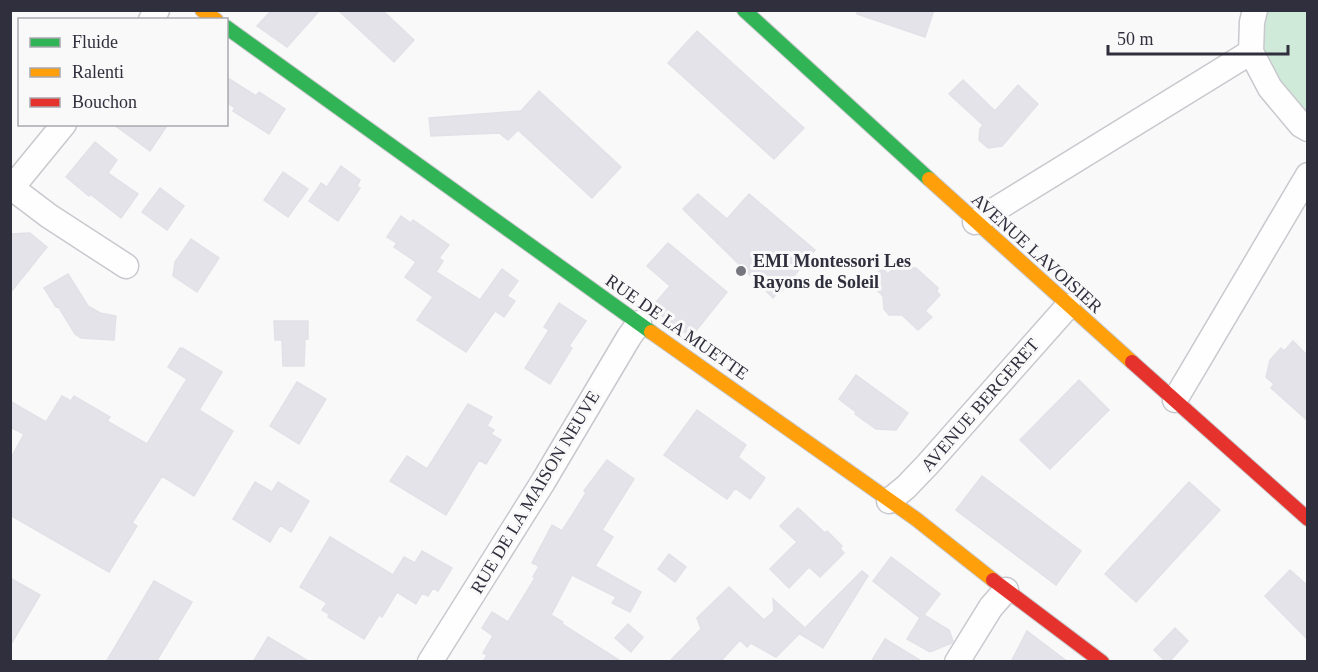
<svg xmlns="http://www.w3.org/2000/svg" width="1318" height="672" font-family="Georgia,serif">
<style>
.green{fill:#cfead9}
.building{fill:#e4e3ea;stroke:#e2e1e7;stroke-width:1.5}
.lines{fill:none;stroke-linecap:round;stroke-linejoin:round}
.street-casing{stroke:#c8c8ce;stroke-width:27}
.fast-casing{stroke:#c8c8ce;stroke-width:16}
.slow-casing{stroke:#c8c8ce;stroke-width:16}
.jam-casing{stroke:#c8c8ce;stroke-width:16}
.street{stroke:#fefefe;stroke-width:24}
.fast{stroke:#30b455;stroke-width:14}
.slow{stroke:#ff9f0a;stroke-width:14}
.jam{stroke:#e5322d;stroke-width:14}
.poi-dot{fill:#76767f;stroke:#f9f9f9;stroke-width:2}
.labels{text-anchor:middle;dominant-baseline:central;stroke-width:6;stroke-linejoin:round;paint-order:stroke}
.street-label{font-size:18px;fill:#302f3d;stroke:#f9f9f9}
.poi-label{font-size:18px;font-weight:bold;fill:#302f3d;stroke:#f9f9f9;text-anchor:start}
</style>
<rect width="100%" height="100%" fill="#f9f9f9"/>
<path class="green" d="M 1265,11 L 1307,11 L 1307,115 L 1269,71 L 1260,41 Z"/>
<path class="building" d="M 272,10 L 320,10 L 287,47 L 257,26 Z
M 338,10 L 382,10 L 414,40 L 394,62 Z
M 857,10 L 934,10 L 925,37 L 857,14 Z
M 697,31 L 804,128 L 774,159 L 668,63 Z
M 226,77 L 256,96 L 259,92 L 285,109 L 269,134 L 233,111 L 235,108 L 226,102 Z
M 963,80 L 995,111 L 1018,85 L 1038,104 L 1002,146 L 988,148 L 979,140 L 980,129 L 983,125 L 949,94 Z
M 539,91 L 621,167 L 592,198 L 518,130 L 508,140 L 499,133 L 431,136 L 429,118 L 521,111 Z
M 113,124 L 168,124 L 150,151 Z
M 95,142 L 117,160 L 108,173 L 138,194 L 121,218 L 90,194 L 89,196 L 66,177 Z
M 341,166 L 360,180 L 357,186 L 360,188 L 338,221 L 309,201 L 321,183 L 327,187 Z
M 283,172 L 308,189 L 288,217 L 264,200 Z
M 160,188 L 184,206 L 167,230 L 142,212 Z
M 698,194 L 727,219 L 749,194 L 815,250 L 780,293 L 778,292 L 773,298 L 683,209 Z
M 401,216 L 411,223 L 413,220 L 449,245 L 439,258 L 443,261 L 436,272 L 480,300 L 502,269 L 518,281 L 507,296 L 515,301 L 504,317 L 495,311 L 466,352 L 417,320 L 433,297 L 405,277 L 416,262 L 394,247 L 397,243 L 387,237 Z
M 30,233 L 47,247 L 10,293 L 10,234 Z
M 191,239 L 219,258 L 197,292 L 173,276 L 175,262 Z
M 668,243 L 727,292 L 691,337 L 651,308 L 670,286 L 647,266 Z
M 903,258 L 915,269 L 916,268 L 938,288 L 937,292 L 940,295 L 925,311 L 932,317 L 918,330 L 902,315 L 889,315 L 884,309 L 883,296 L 866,280 L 883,269 L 888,274 Z
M 68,274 L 88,306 L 100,313 L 116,316 L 114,340 L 81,338 L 75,334 L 58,306 L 56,307 L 44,288 Z
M 559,303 L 586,321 L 569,346 L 572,348 L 550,384 L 525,368 L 549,330 L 544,327 Z
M 274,321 L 308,321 L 308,339 L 305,339 L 304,366 L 283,366 L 282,340 L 275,340 Z
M 1293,341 L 1308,356 L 1308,421 L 1271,388 L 1274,384 L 1266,377 L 1270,360 L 1281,348 L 1284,351 Z
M 180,348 L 181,349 L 182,348 L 222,372 L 199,410 L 233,431 L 194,496 L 162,476 L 132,523 L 137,526 L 109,572 L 10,515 L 10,460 L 24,434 L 10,427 L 10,401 L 46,422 L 62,396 L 71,401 L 74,396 L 110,417 L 107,421 L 147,444 L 187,379 L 168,367 Z
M 856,375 L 908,413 L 896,430 L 876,429 L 855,414 L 856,412 L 839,399 Z
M 1079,380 L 1109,410 L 1050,469 L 1020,440 Z
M 297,382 L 326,399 L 299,444 L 270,426 Z
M 468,404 L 492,417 L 487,426 L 494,430 L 491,434 L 501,440 L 486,464 L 479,460 L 446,515 L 390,481 L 407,456 L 427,469 Z
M 697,410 L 746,445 L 738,457 L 765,478 L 750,499 L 735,488 L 727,499 L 664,455 Z
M 607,460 L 634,479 L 602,530 L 613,537 L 595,566 L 641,592 L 630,612 L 612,603 L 616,597 L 572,575 L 551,615 L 563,622 L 562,624 L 622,662 L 483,662 L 487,655 L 483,653 L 493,636 L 482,628 L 492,612 L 508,622 L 535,578 L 533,577 L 539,566 L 532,563 L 552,525 L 562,531 L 586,493 L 584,491 Z
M 982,476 L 1081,551 L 1056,585 L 956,510 Z
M 255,482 L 272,492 L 278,482 L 309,501 L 291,532 L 280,525 L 270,542 L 233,519 Z
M 1189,482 L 1220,510 L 1136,602 L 1105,574 Z
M 798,508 L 825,533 L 827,531 L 842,546 L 840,548 L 844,553 L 820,577 L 809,567 L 789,588 L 770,569 L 797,542 L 780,526 Z
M 330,537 L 393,575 L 404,557 L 415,563 L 422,551 L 452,568 L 438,591 L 433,588 L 428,596 L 422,593 L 416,604 L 397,592 L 382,617 L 379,615 L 364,639 L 328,617 L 329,614 L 322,610 L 327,603 L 300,587 Z
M 669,554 L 686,567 L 675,582 L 658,569 Z
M 891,557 L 940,594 L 924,615 L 949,630 L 953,641 L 952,643 L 930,652 L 907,639 L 920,618 L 873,581 Z
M 1290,570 L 1308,586 L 1308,640 L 1265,596 Z
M 862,571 L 868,576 L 823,648 L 800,634 L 803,630 L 776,657 L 751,643 L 747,647 L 740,640 L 720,662 L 669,662 L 701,629 L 697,618 L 729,587 L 764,620 L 774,611 L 773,599 L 805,628 Z
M 10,578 L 40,595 L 10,646 Z
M 154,581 L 192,602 L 156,662 L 106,662 Z
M 628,624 L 643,637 L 631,652 L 615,638 Z
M 1175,628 L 1188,641 L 1169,662 L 1166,662 L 1154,650 Z
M 1027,631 L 1068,662 L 1011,662 Z
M 268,637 L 310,662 L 253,662 Z
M 885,639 L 923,662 L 871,662 Z"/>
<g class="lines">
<defs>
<path id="street" d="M 1255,10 L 1252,22 L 1251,52 L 1270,88 L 1301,125 L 1308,129
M 151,20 L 157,10
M 12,188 L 49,216 L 126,266
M 10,190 L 64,124
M 975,222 L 1251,52
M 1175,400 L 1308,175
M 889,501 L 906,487 L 928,464 L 1068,306
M 430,662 L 543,482 L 629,337 L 639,323
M 957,662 L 991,607 L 1006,590"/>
<path id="fast" d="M 744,10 L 929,179
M 226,27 L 651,332"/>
<path id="slow" d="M 202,10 L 216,20
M 929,179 L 1132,362
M 651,332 L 916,519 L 993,580"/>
<path id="jam" d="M 1132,362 L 1308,519
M 993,580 L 1102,662"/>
</defs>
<use href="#street" class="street-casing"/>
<use href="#fast" class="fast-casing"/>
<use href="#slow" class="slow-casing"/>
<use href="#jam" class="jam-casing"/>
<use href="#street" class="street"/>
<use href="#fast" class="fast"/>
<use href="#slow" class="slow"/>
<use href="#jam" class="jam"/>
</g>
<circle class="poi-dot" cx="741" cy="271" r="6"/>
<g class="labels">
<g class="street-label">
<text transform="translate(1037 253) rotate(42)">AVENUE LAVOISIER</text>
<text transform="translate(677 327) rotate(35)">RUE DE LA MUETTE</text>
<text transform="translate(980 405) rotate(-49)">AVENUE BERGERET</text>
<text transform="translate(535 492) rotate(-59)">RUE DE LA MAISON NEUVE</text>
</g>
<g class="poi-label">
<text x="753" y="261">EMI Montessori Les<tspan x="753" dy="21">Rayons de Soleil</tspan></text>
</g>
</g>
<rect width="1318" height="672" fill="none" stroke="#302f3d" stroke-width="24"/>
<rect x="18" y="18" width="210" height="108" fill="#f9f9f9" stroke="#a9a8ae" stroke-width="1.5"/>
<rect x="30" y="38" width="30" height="9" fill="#30b455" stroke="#a9a8ae" stroke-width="1.5"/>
<text x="72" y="48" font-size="18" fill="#302f3d">Fluide</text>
<rect x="30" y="68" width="30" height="9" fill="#ff9f0a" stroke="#a9a8ae" stroke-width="1.5"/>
<text x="72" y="78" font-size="18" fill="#302f3d">Ralenti</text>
<rect x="30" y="98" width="30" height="9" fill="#e5322d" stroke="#a9a8ae" stroke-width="1.5"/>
<text x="72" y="108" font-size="18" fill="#302f3d">Bouchon</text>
<path d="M1108 45v9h180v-9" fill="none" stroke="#302f3d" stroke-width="3"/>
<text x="1117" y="45" font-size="18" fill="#302f3d" stroke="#f9f9f9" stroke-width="4.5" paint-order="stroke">50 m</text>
</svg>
